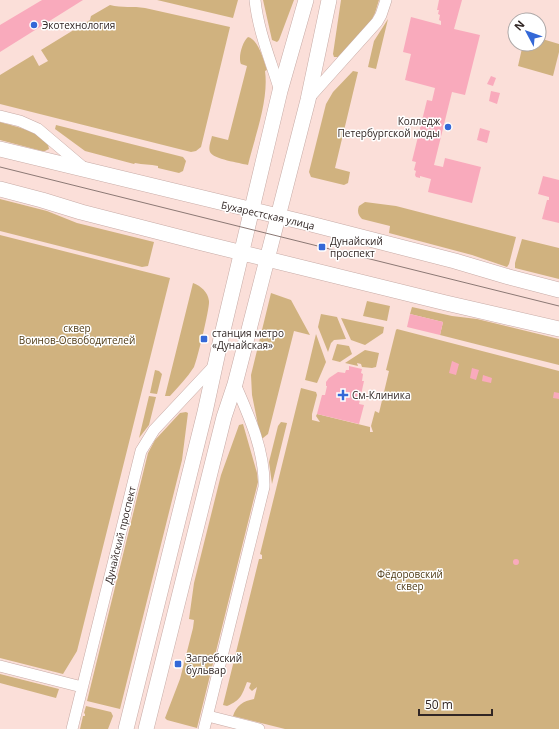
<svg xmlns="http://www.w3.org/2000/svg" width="559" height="729" font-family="'Open Sans',sans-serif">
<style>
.green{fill:#d0b27f}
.building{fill:#f9aabc}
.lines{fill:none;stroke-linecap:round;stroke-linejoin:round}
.street-casing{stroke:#c7aba6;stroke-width:12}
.secondary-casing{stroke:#c7aba6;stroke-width:16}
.street{stroke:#fff;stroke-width:11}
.secondary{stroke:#fff;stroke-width:15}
.tram{stroke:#8b7874;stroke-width:1}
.poi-dot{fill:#3468d7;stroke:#fff;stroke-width:1.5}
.labels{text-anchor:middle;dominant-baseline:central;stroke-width:3;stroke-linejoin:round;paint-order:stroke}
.poi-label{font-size:10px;fill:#312624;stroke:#fff;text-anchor:start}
.street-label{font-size:10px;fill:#312624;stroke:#fff}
.park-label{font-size:10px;fill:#4f3b16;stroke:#fff}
</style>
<rect width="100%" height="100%" fill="#fbdfd9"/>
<path class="green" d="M 157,0 L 238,0 L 233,18 Z
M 263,0 L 294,0 L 279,40 L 277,42 L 272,40 Z
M 341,0 L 379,0 L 375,13 L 370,23 L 338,57 L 334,57 L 333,54 Z
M 110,5 C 122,8 133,6 145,8 L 230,27 L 201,147 L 196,151 L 191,152 L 0,104 L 0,75 L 33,55 L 39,66 L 48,61 L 41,50 L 90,20 L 91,16 Z
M 388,19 L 376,69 L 368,67 L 374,41 Z
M 248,37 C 258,39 264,61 267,70 L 265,71 C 269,100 255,136 248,165 C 240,163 213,159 210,152 C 208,147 211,141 212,136 L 228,140 L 247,66 L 241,64 C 238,58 242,42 248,37 Z
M 539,38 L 559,44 L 559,52 L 553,76 L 518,66 L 523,44 L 539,44 Z
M 353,71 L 358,72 L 335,168 L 350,172 L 348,183 L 344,185 L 311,177 L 309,172 L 326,104 L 333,92 Z
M 0,122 C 13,126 48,133 49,149 L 45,151 L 42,151 L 0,140 Z
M 56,125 L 183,157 L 186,161 L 183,171 L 179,173 L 158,168 L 158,166 C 150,164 143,165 135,163 L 134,164 L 85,151 L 55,129 Z
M 0,199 L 47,211 L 77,223 L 154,242 L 148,266 L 142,267 L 0,231 Z
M 365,202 L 396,206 L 516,237 L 509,264 L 507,267 L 472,255 L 389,233 L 390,226 L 362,219 C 358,215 357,211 359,206 Z
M 0,235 L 170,278 L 77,651 L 63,674 L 0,658 Z
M 522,239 L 559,248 L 559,279 L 515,268 L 515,263 Z
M 193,283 C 201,286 208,292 209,301 C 210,307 197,361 194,367 C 187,378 178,387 170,396 L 165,396 Z
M 271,293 L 291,300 L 310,335 L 294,331 L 268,434 L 263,438 L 261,438 L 260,435 L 252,395 L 251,375 Z
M 367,301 L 390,306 L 387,321 L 363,316 Z
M 412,307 L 452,316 L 477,319 L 559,339 L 559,365 L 440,335 L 443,322 L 410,314 Z
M 321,314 L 337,317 L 346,339 L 334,340 L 331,343 L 328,352 L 318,327 Z
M 341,318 L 384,327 L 383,333 L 365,345 L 351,340 Z
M 397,329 L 559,371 L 559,729 L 285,729 L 233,716 C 236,706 243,701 254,699 L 257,687 L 252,691 L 249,688 L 251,683 L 247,682 C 242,695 241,700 227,706 L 223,705 L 259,559 L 262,559 L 262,555 L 260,554 L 301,388 L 316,392 L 317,395 L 312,414 L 312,420 L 320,422 L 316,416 L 317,414 L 370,427 L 370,432 L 373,432 L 371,426 L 375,411 L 379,413 L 389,371 L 386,370 L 396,330 Z
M 316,334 L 326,362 L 317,383 L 305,380 Z
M 337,344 L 349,346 L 352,354 L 340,362 L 332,360 Z
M 365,350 L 379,353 L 376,367 L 372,368 L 362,367 L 361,364 L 357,363 L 358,366 L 345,363 Z
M 155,370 L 159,371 L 162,374 L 157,394 L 150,393 Z
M 149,396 L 156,397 L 149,425 L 139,438 Z
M 186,412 L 188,413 L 182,460 L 120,709 L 87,701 L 148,453 L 155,440 L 180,413 Z
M 281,422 L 287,423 L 272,484 L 269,462 L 278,426 Z
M 243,424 L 257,473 L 258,482 L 197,728 L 167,720 L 165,718 L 180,679 L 193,628 L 194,620 L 189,619 L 194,583 L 221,475 L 239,425 Z
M 0,674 L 59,689 L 56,698 L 0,683 Z
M 86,706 L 111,712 L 113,716 L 108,729 L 80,729 L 83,716 L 85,716 L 85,714 L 84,713 Z"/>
<path class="building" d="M 42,0 L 83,0 L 0,52 L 0,25 Z
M 439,0 L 462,0 L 454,29 L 480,35 L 465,95 L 452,92 L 434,165 L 443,167 L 445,158 L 481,167 L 472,203 L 428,192 L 431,179 L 420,176 L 420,178 L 416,177 L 415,175 L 416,171 L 414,170 L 416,162 L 412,161 L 427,100 L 432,101 L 435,88 L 405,80 L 411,54 L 403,52 L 411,17 L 441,25 L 441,21 L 439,20 L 440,15 L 438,14 L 439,10 L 437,10 Z
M 491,76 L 496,78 L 493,86 L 487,84 Z
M 491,91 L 500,93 L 497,104 L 489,101 Z
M 480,128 L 490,131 L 487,143 L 477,140 Z
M 543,176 L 559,180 L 559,223 L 542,219 L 547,200 L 549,200 L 549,197 L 538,194 Z
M 410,314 L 443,322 L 440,335 L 407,327 Z
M 452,361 L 459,364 L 456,375 L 449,373 Z
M 349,366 L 362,369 L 361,373 L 363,374 L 362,381 L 364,381 L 359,404 L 364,405 L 359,424 L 317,414 L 322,395 L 325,395 L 327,386 L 326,386 L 326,382 L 329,378 L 338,372 L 345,373 L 346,370 L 349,370 Z
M 472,368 L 479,370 L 476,380 L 470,378 Z
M 483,375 L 492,378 L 491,383 L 482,381 Z
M 554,392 L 559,393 L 559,399 L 553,398 Z
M513 562a3 3 0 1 1 6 0a3 3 0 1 1-6 0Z"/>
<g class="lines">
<defs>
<path id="street" d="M 255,0 C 258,31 271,61 280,91
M 308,99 L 377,22 L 381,15 L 386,0
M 0,116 L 20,121 L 38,129 L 84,168
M 0,666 L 82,687
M 208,716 L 259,729
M 72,729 L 141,451 L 154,430 L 214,366
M 204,729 L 264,487 C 265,451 249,416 235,384"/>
<path id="secondary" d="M 0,149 L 307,223 L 455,261 L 509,277 L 559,290
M 0,189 L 42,200 L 81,212 L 202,243 L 446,303 L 559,329
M 126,729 L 205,412 L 220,343 L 280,91 L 306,0
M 146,729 L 224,417 L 235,384 L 308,100 L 329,0"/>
</defs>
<use href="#street" class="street-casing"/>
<use href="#secondary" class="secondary-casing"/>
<use href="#street" class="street"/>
<use href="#secondary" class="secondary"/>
<path class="tram" d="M 0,167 L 559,306"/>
</g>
<g class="poi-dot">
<circle cx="34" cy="25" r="4"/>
<circle cx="448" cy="127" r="4"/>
<rect x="318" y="243" width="8" height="8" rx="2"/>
<rect x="200" y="335" width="8" height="8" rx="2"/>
<path d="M341 389h4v4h4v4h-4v4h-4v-4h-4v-4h4z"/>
<rect x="174" y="660" width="8" height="8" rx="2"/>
</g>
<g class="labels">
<g class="poi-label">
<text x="42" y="25">Экотехнология</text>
<text x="440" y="121" text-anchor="end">Колледж<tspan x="440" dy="12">Петербургской моды</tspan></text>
<text x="330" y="241">Дунайский<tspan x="330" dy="12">проспект</tspan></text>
<text x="212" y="333">станция метро<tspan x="212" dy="12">«Дунайская»</tspan></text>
<text x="352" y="395">См-Клиника</text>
<text x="186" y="658">Загребский<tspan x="186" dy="12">бульвар</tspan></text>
</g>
<g class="street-label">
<text transform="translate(268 215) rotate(13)">Бухарестская улица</text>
<text transform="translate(120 535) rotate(-76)">Дунайский проспект</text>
</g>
<g class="park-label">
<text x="77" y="328">сквер<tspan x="77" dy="12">Воинов-Освободителей</tspan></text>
<text x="410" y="574">Фёдоровский<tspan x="410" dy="12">сквер</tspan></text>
</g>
</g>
<g transform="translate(527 32) rotate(311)"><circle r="19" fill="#ffffff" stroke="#ada8a7"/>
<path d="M0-3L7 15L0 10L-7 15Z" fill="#3468d7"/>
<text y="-6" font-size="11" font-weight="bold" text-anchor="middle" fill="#312624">N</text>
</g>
<path d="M419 709v6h73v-6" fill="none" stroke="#312624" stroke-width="2"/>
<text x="425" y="709" font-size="12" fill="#312624" stroke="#ffffff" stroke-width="3" paint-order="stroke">50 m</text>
</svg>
